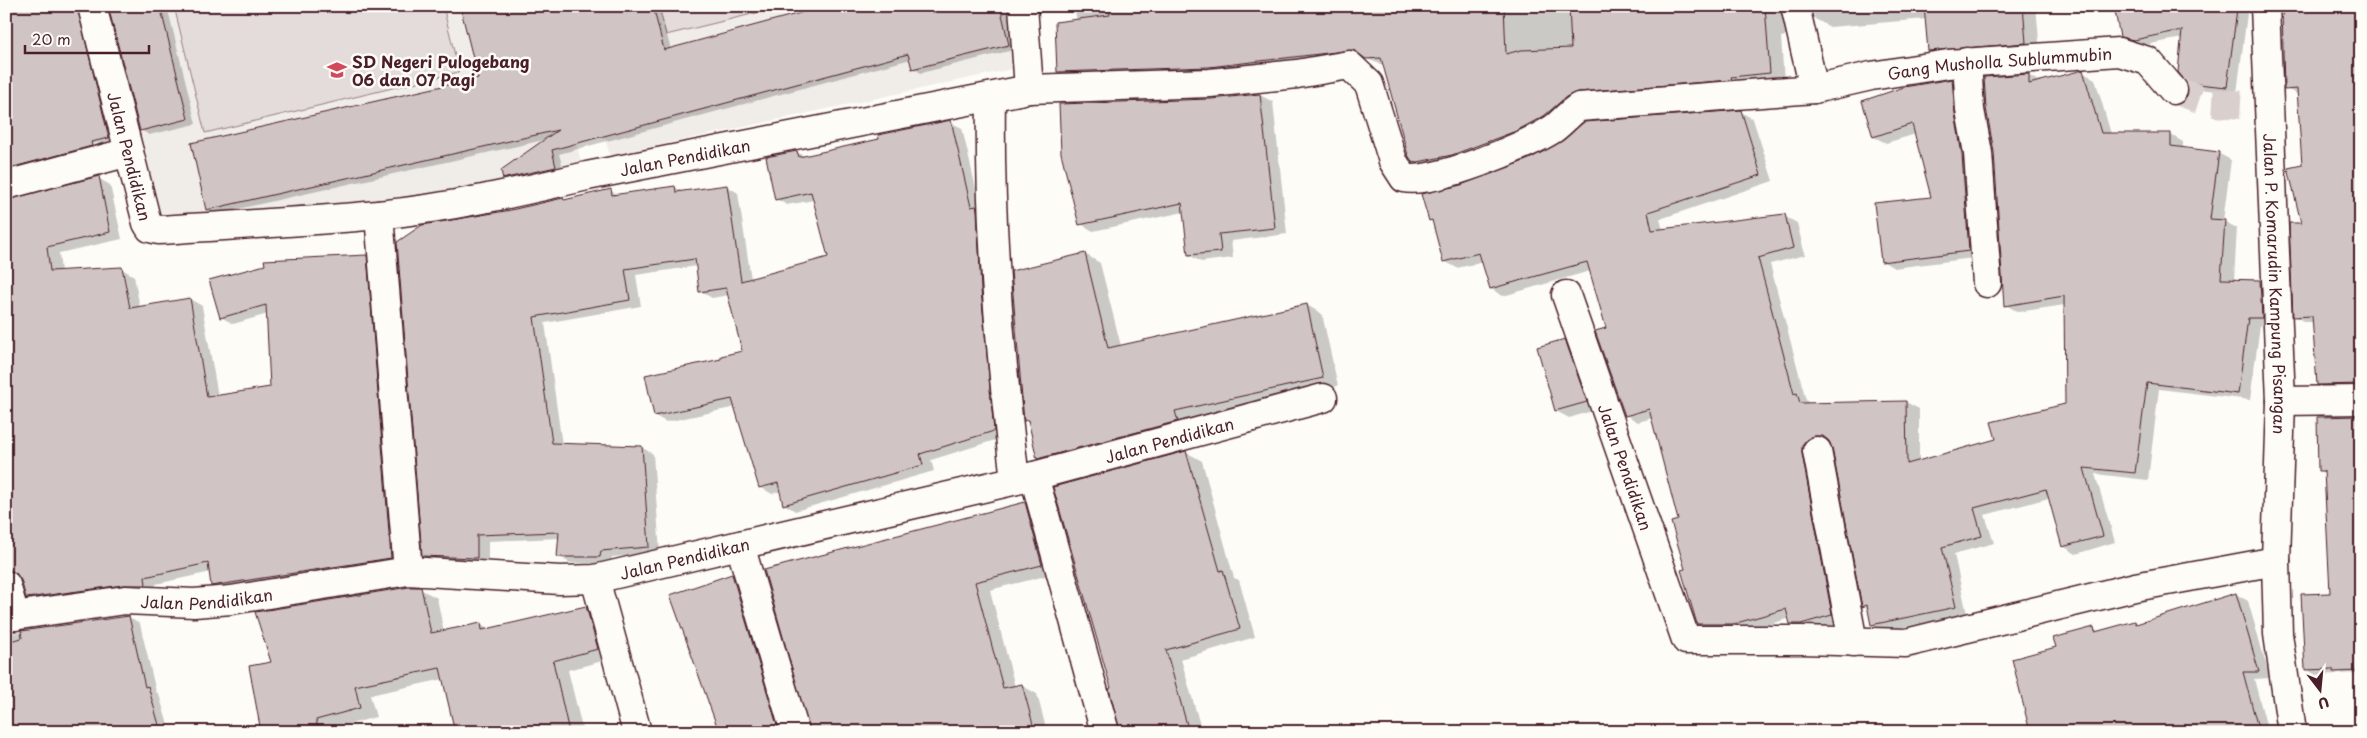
<svg xmlns="http://www.w3.org/2000/svg" width="2367" height="738" font-family="'Playpen Sans',sans-serif">
<style>
.built{fill:#f0ece8}
.green{fill:#e3dcda;stroke:#967e82}
.shadow{fill:#0003;fill-rule:evenodd}
.building{fill:#d0c5c4;stroke:#4a1f2b}
.lines{fill:none;stroke-linecap:round;stroke-linejoin:round}
.minor-tunnel{stroke:#d9d0ce;stroke-width:28;stroke-dasharray:28 14;stroke-linecap:butt}
.minor-casing{stroke:#4a1f2b;stroke-width:31}
.minor{stroke:#fdfcf7;stroke-width:28}
.labels{text-anchor:middle;dominant-baseline:central;stroke-width:5;stroke-linejoin:round;paint-order:stroke}
.poi-label{font-size:16px;font-weight:bold;fill:#4a1f2b;stroke:#fdfcf7;text-anchor:start}
.street-label{font-size:16px;fill:#4a1f2b;stroke:#fdfcf7}
</style>
<rect width="100%" height="100%" fill="#fdfcf7"/>
<filter id="ink" filterUnits="userSpaceOnUse"><feTurbulence type="fractalNoise" baseFrequency=".02" numOctaves="2"/><feDisplacementMap in="SourceGraphic" scale="10" xChannelSelector="R" yChannelSelector="G"/><feConvolveMatrix kernelMatrix="1 2 1 2 8 2 1 2 1" color-interpolation-filters="sRGB"/></filter>
<g filter="url(#ink)">
<path class="built" d="M 104,6 L 542,6 L 584,174 L 497,195 L 158,226 Z
M 569,6 L 1016,6 L 1016,68 L 610,156 Z"/>
<path class="green" d="M 174,6 L 443,6 L 459,72 L 205,133 Z
M 659,6 L 785,6 L 666,35 Z"/>
<path class="shadow" d="M 6,6 L 85,6 L 117,142 L 19,172 L 11,167 ZM 98,143 L 98,145 L 16,167 L 16,165 Z
M 109,6 L 167,6 L 196,124 L 149,135 L 141,130 Z
M 461,6 L 659,6 L 671,50 L 830,6 L 1006,6 L 1017,49 L 921,73 L 913,68 L 911,59 L 559,154 L 564,171 L 512,183 L 504,178 L 548,139 L 216,214 L 208,210 L 193,144 L 479,79 Z
M 1074,6 L 1796,6 L 1797,34 L 1781,37 L 1784,81 L 1559,124 L 1428,170 L 1414,162 L 1385,66 L 1362,57 L 1310,66 L 1073,80 L 1059,72 L 1077,21 ZM 1215,66 L 1215,68 L 1071,73 L 1071,71 Z
M 1811,6 L 2036,6 L 2040,51 L 1944,59 L 1929,50 L 1926,19 L 1830,27 L 1815,19 Z
M 2115,6 L 2248,6 L 2237,93 L 2198,89 L 2187,82 L 2183,38 L 2145,45 L 2132,42 L 2121,36 Z
M 2361,6 L 2361,391 L 2329,390 L 2318,384 L 2313,322 L 2305,322 L 2294,316 L 2302,224 L 2303,166 L 2299,95 L 2286,89 Z
M 2082,72 L 2095,79 L 2111,134 L 2171,135 L 2183,142 L 2183,149 L 2218,153 L 2231,160 L 2223,221 L 2237,228 L 2234,281 L 2260,281 L 2273,288 L 2274,324 L 2260,325 L 2250,400 L 2159,389 L 2148,480 L 2095,474 L 2115,542 L 2076,554 L 2063,546 L 2049,498 L 1985,515 L 1994,543 L 1954,554 L 1967,614 L 1884,631 L 1872,624 L 1869,609 L 1863,606 L 1831,443 L 1827,442 L 1844,622 L 1814,631 L 1804,631 L 1791,624 L 1790,618 L 1747,631 L 1711,631 L 1698,624 L 1686,570 L 1680,521 L 1653,418 L 1638,422 L 1626,415 L 1607,329 L 1590,271 L 1503,296 L 1491,289 L 1483,262 L 1457,268 L 1444,261 L 1434,223 L 1430,220 L 1462,186 L 1741,112 L 1753,119 L 1773,181 L 1660,219 L 1663,230 L 1784,216 L 1797,223 L 1805,255 L 1770,264 L 1806,400 L 1810,404 L 1906,402 L 1919,409 L 1919,462 L 1997,439 L 2066,405 L 2065,305 L 2018,312 L 2006,305 L 2028,75 L 2040,82 Z
M 1952,81 L 1964,88 L 1981,257 L 1894,268 L 1882,261 L 1933,198 L 1916,134 L 1886,143 L 1874,137 L 1904,88 Z
M 1260,95 L 1273,102 L 1287,234 L 1231,241 L 1233,258 L 1201,262 L 1189,255 L 1184,212 L 1093,231 L 1081,224 L 1211,100 Z
M 950,122 L 962,128 L 981,210 L 1005,437 L 931,460 L 934,471 L 795,511 L 784,504 L 781,491 L 772,494 L 760,487 L 736,407 L 666,422 L 655,416 L 723,360 L 744,352 L 729,295 L 712,298 L 700,291 L 697,266 L 636,275 L 641,306 L 545,323 L 562,445 L 641,447 L 653,454 L 660,553 L 612,557 L 611,563 L 570,563 L 558,556 L 560,538 L 488,541 L 488,564 L 435,562 L 424,555 L 511,212 L 563,199 L 566,200 L 611,191 L 618,195 L 675,187 L 683,192 L 727,186 L 738,193 L 751,279 L 829,258 L 814,200 L 787,205 L 776,199 L 797,152 L 806,157 Z
M 98,178 L 110,185 L 122,239 L 59,253 L 61,272 L 122,269 L 134,276 L 140,308 L 190,299 L 202,306 L 218,396 L 271,388 L 268,314 L 233,324 L 221,317 L 366,257 L 378,263 L 403,564 L 224,592 L 212,585 L 211,572 L 156,584 L 157,591 L 39,604 L 27,598 L 20,576 L 14,576 L 6,581 L 6,226 Z
M 1085,254 L 1100,263 L 1121,346 L 1307,305 L 1322,314 L 1338,386 L 1190,420 L 1192,429 L 1053,467 L 1038,458 L 1030,423 L 1025,420 Z
M 1565,341 L 1578,348 L 1599,409 L 1569,418 L 1556,411 Z
M 2361,415 L 2361,673 L 2316,675 L 2306,669 L 2331,594 L 2326,474 L 2319,470 L 2318,418 Z
M 1186,452 L 1202,461 L 1234,578 L 1239,580 L 1255,637 L 1181,659 L 1202,732 L 1121,732 Z
M 1025,503 L 1040,512 L 1057,573 L 990,590 L 1015,687 L 1021,685 L 1037,694 L 1047,732 L 811,732 Z
M 732,575 L 747,584 L 791,732 L 720,732 Z
M 420,589 L 437,598 L 444,632 L 480,624 L 490,630 L 586,607 L 602,616 L 614,658 L 568,670 L 583,732 L 457,732 L 444,679 L 370,695 L 376,717 L 332,729 L 333,732 L 263,732 L 273,663 Z
M 2236,594 L 2248,601 L 2270,678 L 2254,679 L 2268,732 L 2042,732 L 2057,648 L 2094,629 L 2099,632 L 2135,622 L 2138,624 Z
M 128,617 L 140,624 L 156,692 L 159,694 L 170,732 L 6,732 L 6,634 Z"/>
<path class="building" d="M 6,6 L 77,6 L 109,138 L 91,142 L 92,146 L 6,169 Z
M 108,6 L 160,6 L 188,119 L 140,131 Z
M 460,6 L 653,6 L 664,50 L 826,6 L 1000,6 L 1009,45 L 912,69 L 908,54 L 552,150 L 556,167 L 506,178 L 503,179 L 501,170 L 558,130 L 206,210 L 191,143 L 478,78 Z
M 1109,6 L 1504,6 L 1506,54 L 1521,50 L 1571,48 L 1569,6 L 1765,6 L 1770,73 L 1731,77 L 1732,80 L 1577,92 L 1566,97 L 1544,116 L 1516,131 L 1452,155 L 1413,163 L 1408,155 L 1381,58 L 1366,59 L 1353,50 L 1209,67 L 1057,72 L 1055,22 L 1110,15 Z
M 1924,6 L 2023,6 L 2026,43 L 1928,51 Z
M 2114,6 L 2222,6 L 2237,9 L 2227,87 L 2187,83 L 2178,72 L 2182,30 L 2134,40 L 2120,37 Z
M 2282,6 L 2361,6 L 2361,384 L 2317,385 L 2312,316 L 2293,317 L 2289,223 L 2301,223 L 2288,168 L 2302,165 L 2297,89 L 2284,90 Z
M 2083,70 L 2101,133 L 2171,133 L 2171,146 L 2219,152 L 2210,219 L 2225,220 L 2221,279 L 2260,280 L 2262,318 L 2248,318 L 2238,394 L 2147,383 L 2135,473 L 2084,468 L 2103,536 L 2062,547 L 2046,489 L 1974,508 L 1982,536 L 1942,547 L 1956,607 L 1871,625 L 1867,605 L 1862,607 L 1832,448 L 1829,441 L 1823,436 L 1814,436 L 1806,440 L 1802,445 L 1802,454 L 1832,615 L 1801,624 L 1790,624 L 1786,609 L 1733,624 L 1697,624 L 1681,570 L 1685,569 L 1671,522 L 1678,520 L 1649,409 L 1625,416 L 1595,331 L 1606,328 L 1587,262 L 1490,289 L 1479,253 L 1443,262 L 1432,220 L 1429,221 L 1421,194 L 1461,185 L 1529,159 L 1562,141 L 1584,122 L 1741,110 L 1761,175 L 1648,212 L 1652,230 L 1785,214 L 1793,248 L 1758,258 L 1794,394 L 1797,393 L 1800,403 L 1906,401 L 1907,464 L 1996,439 L 1991,422 L 2065,404 L 2064,296 L 2004,306 L 1994,152 L 1986,108 L 1984,77 L 2029,74 L 2029,84 Z
M 1952,79 L 1955,113 L 1962,155 L 1969,251 L 1881,262 L 1874,203 L 1931,197 L 1912,124 L 1873,137 L 1862,101 L 1904,87 Z
M 1260,94 L 1275,228 L 1219,234 L 1221,252 L 1188,255 L 1182,203 L 1079,225 L 1061,153 L 1059,104 L 1211,99 Z
M 951,120 L 971,207 L 976,206 L 977,210 L 981,290 L 994,431 L 920,454 L 923,465 L 783,505 L 778,483 L 759,488 L 732,399 L 654,416 L 645,375 L 721,359 L 721,356 L 742,351 L 726,288 L 699,292 L 695,259 L 625,269 L 630,300 L 534,317 L 552,443 L 642,446 L 649,547 L 601,551 L 600,557 L 557,557 L 559,532 L 477,535 L 477,558 L 422,556 L 397,242 L 422,225 L 511,210 L 563,198 L 564,200 L 611,189 L 612,195 L 675,186 L 676,192 L 727,185 L 741,281 L 828,257 L 811,192 L 775,200 L 766,157 L 797,151 L 799,157 L 879,139 L 878,135 Z
M 99,176 L 110,232 L 47,247 L 50,271 L 122,267 L 130,308 L 190,298 L 207,397 L 270,387 L 266,305 L 220,318 L 209,280 L 265,265 L 264,260 L 367,255 L 391,558 L 211,586 L 208,563 L 145,577 L 146,585 L 123,585 L 26,598 L 21,580 L 16,573 L 8,570 L 6,562 L 6,200 Z
M 1085,253 L 1108,348 L 1307,304 L 1323,378 L 1175,411 L 1178,421 L 1037,459 L 1028,420 L 1024,421 L 1011,271 Z
M 1565,339 L 1587,402 L 1555,411 L 1537,347 Z
M 2360,416 L 2361,671 L 2333,672 L 2333,669 L 2305,670 L 2301,594 L 2330,593 L 2324,471 L 2318,471 L 2317,417 Z
M 1186,451 L 1220,571 L 1223,570 L 1240,629 L 1166,650 L 1189,732 L 1120,732 L 1109,689 L 1111,688 L 1053,487 Z
M 1025,502 L 1042,565 L 975,582 L 1003,688 L 1022,684 L 1035,732 L 810,732 L 764,570 Z
M 732,574 L 779,732 L 719,732 L 670,595 Z
M 409,587 L 421,587 L 431,633 L 481,623 L 482,630 L 586,606 L 598,649 L 553,661 L 569,732 L 455,732 L 440,668 L 355,686 L 360,708 L 316,720 L 319,732 L 261,732 L 249,666 L 271,662 L 255,612 Z
M 2236,593 L 2259,672 L 2243,672 L 2259,732 L 2030,732 L 2012,659 L 2056,647 L 2053,638 L 2094,627 L 2095,632 L 2135,621 L 2136,624 Z
M 129,616 L 145,687 L 148,686 L 161,732 L 6,732 L 6,642 L 22,638 L 21,631 Z"/>
<g class="lines">
<path class="minor-tunnel" d="M 2173,90 L 2212,103 L 2247,105"/>
<defs>
<g id="minor">
<path id="s1" d="M 92,6 L 147,223 L 150,228 L 158,230 C 231,225 305,222 378,215 C 448,208 519,192 587,176 L 1029,89 L 1210,83 L 1297,74 L 1349,65 L 1369,84 L 1393,161 L 1404,178 C 1432,185 1527,146 1553,129 C 1563,122 1569,113 1579,107 L 1814,89 L 1871,76 L 1948,64 L 2119,52 L 2148,61 L 2173,90"/>
<path d="M 1023,6 L 1029,89"/>
<path d="M 1795,6 L 1814,89"/>
<path id="s2" d="M 2265,6 L 2281,401 L 2276,561 L 2278,634 L 2292,732"/>
<path d="M 1967,62 L 1970,110 L 1978,153 L 1987,283"/>
<path d="M 991,97 C 989,226 1000,352 1015,480"/>
<path d="M 6,185 L 129,152"/>
<path d="M 379,215 L 408,571"/>
<path id="s3" d="M 1566,295 L 1686,640 L 1802,640 L 1906,643 L 2135,587 L 2276,561"/>
<path d="M 2281,401 L 2361,400"/>
<path d="M 1817,451 L 1853,642"/>
<path d="M 1034,476 L 1105,732"/>
<path d="M 740,545 L 795,732"/>
<path d="M 595,579 L 637,732"/>
<path d="M 6,585 L 15,616"/>
<path id="s4" d="M 6,617 L 125,600 L 194,603 L 231,600 L 408,571 L 560,580 L 595,579 L 1034,476 L 1323,398"/>
</g>
</defs>
<use href="#minor" class="minor-casing"/>
<use href="#minor" class="minor"/>
</g>
</g>
<defs>
<symbol id="school-bare" viewBox="-9 -9 18 18"><path d="M0-5L7-2L0 1L-7-2ZM-4 1L0 2.5L4 1V4Q0 6-4 4Z" fill="#d1495b" stroke="#fdfcf7" stroke-width="2.5" paint-order="stroke"/></symbol>
</defs>
<g fill-rule="evenodd">
<use href="#school-bare" x="323" y="56" width="28" height="28"/>
</g>
<g class="labels">
<g class="poi-label">
<text x="352" y="61">SD Negeri Pulogebang<tspan x="352" dy="18">06 dan 07 Pagi</tspan></text>
</g>
<g class="street-label">
<text stroke="none"><textPath href="#s1" startOffset="2188">Gang Musholla Sublummubin</textPath></text>
<text stroke="none"><textPath href="#s1" startOffset="155">Jalan Pendidikan</textPath></text>
<text stroke="none"><textPath href="#s1" startOffset="771">Jalan Pendidikan</textPath></text>
<text stroke="none"><textPath href="#s2" startOffset="278">Jalan P. Komarudin Kampung Pisangan</textPath></text>
<text stroke="none"><textPath href="#s4" startOffset="1184">Jalan Pendidikan</textPath></text>
<text stroke="none"><textPath href="#s3" startOffset="182">Jalan Pendidikan</textPath></text>
<text stroke="none"><textPath href="#s4" startOffset="685">Jalan Pendidikan</textPath></text>
<text stroke="none"><textPath href="#s4" startOffset="202">Jalan Pendidikan</textPath></text>
</g>
</g>
<rect width="2367" height="738" fill="none" stroke="#fdfcf7" stroke-width="25"/>
<rect x="12" y="12" width="2342" height="713" fill="none" stroke="#4a1f2b" stroke-width="2" filter="url(#ink)"/>
<g transform="translate(2320 690) rotate(164)" stroke="#fdfcf7" stroke-width="4" paint-order="stroke">
<path d="M0-4L9 19L0 12L-9 19Z" fill="#4a1f2b"/>
<text y="-8" font-size="14" font-weight="bold" text-anchor="middle" fill="#4a1f2b">U</text>
</g>
<path d="M25 45v8h124v-8" fill="none" stroke="#4a1f2b" stroke-width="2.5"/>
<text x="32" y="45" font-size="15" fill="#4a1f2b" stroke="#fdfcf7" stroke-width="4" paint-order="stroke">20 m</text>
</svg>
